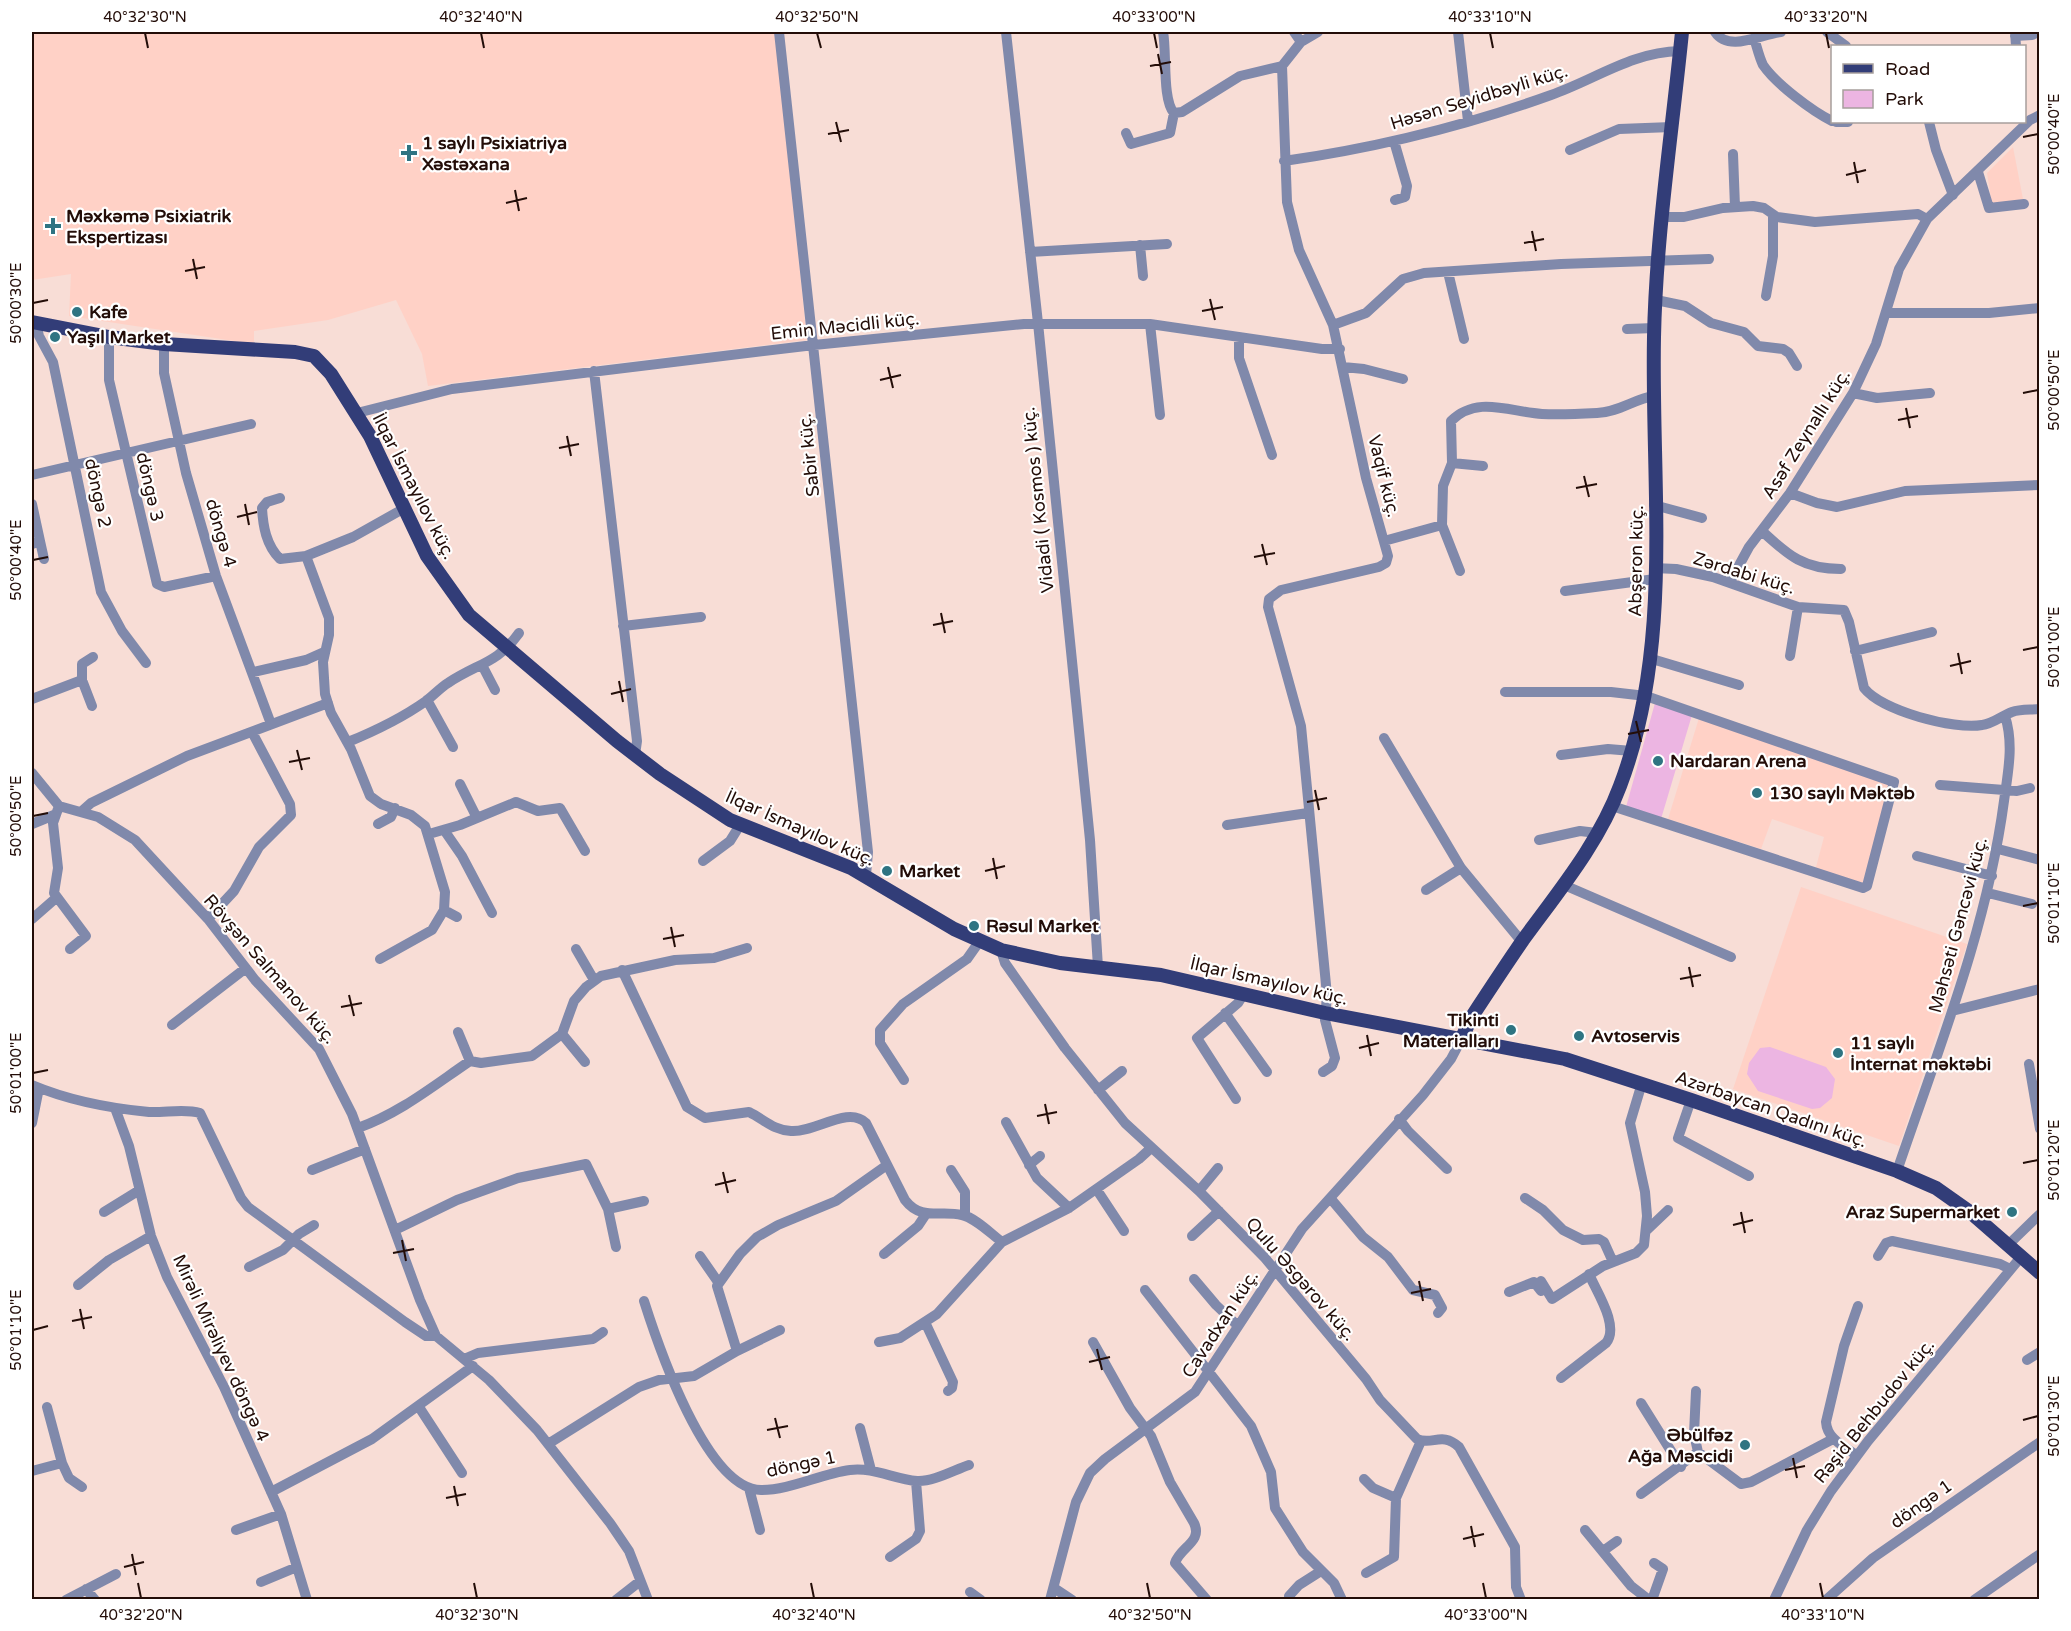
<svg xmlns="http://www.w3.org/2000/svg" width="2071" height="1631" font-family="'Varela Round',sans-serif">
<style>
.built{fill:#ffd1c6}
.green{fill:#ecb5e2}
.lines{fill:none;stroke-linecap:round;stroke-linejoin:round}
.minor{stroke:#8089ab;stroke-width:10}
.major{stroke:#323d78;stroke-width:14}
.ticks{fill:none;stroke:#230d08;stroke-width:2}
.poi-dot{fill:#2f7482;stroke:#fff;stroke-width:2}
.labels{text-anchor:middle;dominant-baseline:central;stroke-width:4.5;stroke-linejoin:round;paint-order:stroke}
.street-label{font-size:18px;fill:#230d08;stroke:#fff}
.poi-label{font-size:18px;font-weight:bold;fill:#230d08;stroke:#fff;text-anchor:start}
.neatline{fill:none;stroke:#230d08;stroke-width:2}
.ticks-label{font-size:15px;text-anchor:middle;fill:#230d08}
</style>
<rect width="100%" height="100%" fill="#f8ddd6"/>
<path class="built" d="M 32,32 L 775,32 L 807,340 L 428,386 L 422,354 L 396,300 L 328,320 L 254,331 L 254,344 L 69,316 L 71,274 L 32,280 Z
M 2013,147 L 2023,199 L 1992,205 L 1987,173 Z
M 1699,718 L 1892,784 L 1862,885 L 1815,871 L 1824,837 L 1772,819 L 1761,849 L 1668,819 Z
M 1801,887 L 1967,944 L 1899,1146 L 1733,1089 Z"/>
<path class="green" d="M 1655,703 L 1692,715 L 1661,819 L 1626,807 Z
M 1770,1047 L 1826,1067 L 1835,1079 L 1832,1098 L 1820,1108 L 1812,1109 L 1758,1091 L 1747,1074 L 1749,1063 L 1760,1048 Z"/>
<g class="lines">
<path class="minor" d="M 779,32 L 868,852 L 866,875
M 1006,32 L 1038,323 L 1090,840 L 1098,967
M 1163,32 C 1167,52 1162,100 1174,113 L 1182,112 L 1240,76 L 1282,66 L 1287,202 L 1299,250 L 1333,325 L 1366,478 L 1388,556 L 1386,563 L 1379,567 L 1281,590 L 1269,599 L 1268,607 L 1301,726 L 1327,995 L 1325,1020 L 1335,1058 L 1332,1066 L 1323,1072
M 1294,32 L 1301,42
M 1458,32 L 1468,121
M 1715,32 C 1729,53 1761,34 1781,32
M 1827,32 L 1846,46
M 2015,32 L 2016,46
M 2015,36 L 2032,35 L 2038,32
M 1754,38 C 1757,47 1759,57 1763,65 C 1776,84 1812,111 1832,121
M 1282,66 L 1301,42 L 1318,32
M 1836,122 L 1848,122
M 1929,122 L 1936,150 L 1953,195
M 1126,133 L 1131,144 L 1170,133 L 1174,113
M 1394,141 L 1407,186 L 1405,197 L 1395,200
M 1570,150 L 1619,129 L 1672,127
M 1733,154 L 1735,207
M 1284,161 C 1375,148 1465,126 1551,95 C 1596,79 1632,52 1680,51
M 1978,172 L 1989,208 L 2024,204
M 1663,217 L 1684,217 L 1723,208 L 1753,206 L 1764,208 L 1777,217 L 1815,222 L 1918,214 L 1927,219
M 1140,245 L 1143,276
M 1030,252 L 1167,244
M 1448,272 L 1464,339
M 1766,296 L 1773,256 L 1773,215
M 1656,300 L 1685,306 L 1711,323 L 1744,332 L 1758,346 L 1783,349 L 1789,353 L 1797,366
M 1886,313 L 1989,313 L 2040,308
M 36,323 L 39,336 L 53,362 L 101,592 L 122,631 L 146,663
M 1150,324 L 1160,415
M 1333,325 L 1366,313 L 1403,279 L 1424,273 L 1561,264 L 1709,259
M 1627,329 L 1654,328
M 109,337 L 109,380 L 157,584 L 164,587 L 216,576
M 1239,337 L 1239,358 L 1272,455
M 164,344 L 164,373 L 186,473 L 216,576 L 271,724
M 1343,367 L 1364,369 L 1403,379
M 594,371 L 637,741 L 635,755
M 1853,393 L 1877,398 L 1930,393
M 357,413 L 452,389 L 814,345 L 1024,324 L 1150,324 L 1322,349 L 1340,349
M 1452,463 L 1483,466
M 32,475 L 251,424
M 1790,493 L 1817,503 L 1837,507 L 1905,491 L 2040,485
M 280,498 L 267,502 L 262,508 C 263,526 266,545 280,559 L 306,556
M 32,504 L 40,541 L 32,544
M 1654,505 L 1702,518
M 1763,532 C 1789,556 1804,569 1841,569
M 40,541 L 44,559
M 1384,541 L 1442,525
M 1654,568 L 1676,569 L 1713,577 L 1798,607 L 1844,610 L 1849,622 L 1864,688 C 1882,711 1954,730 1982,725 C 1993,724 2001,716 2012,712 C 2020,709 2031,710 2040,709
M 1460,571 L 1442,525 L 1443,486 L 1452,463 L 1451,421 C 1477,395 1510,412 1542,414 C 1560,415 1579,414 1597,413 C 1619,412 1634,399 1654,396
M 1730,582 L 1749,547 L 1790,493 L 1853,393 L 1876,344 L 1899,269 L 1927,219 L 2030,120 L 2040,115
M 1565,591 L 1655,579
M 623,626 L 701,617
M 1855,651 L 1932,632
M 1790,656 L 1798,607
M 1652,659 L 1739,685
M 482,665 L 495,690
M 253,672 L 306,660 L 324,652
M 82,680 L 92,706
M 1505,692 L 1611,692 L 1646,696 L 1894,782 L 1867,886 L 1863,888 L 1612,806
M 32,699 L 82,680 L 82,664 L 93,657
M 427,700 L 453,747
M 1384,738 L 1461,868 L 1522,942
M 348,742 C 375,731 402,718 426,701 C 434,695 440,688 448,683 C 478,663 497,664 519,633
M 1561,755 L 1608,749 L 1632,751
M 32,773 L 59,806 L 98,817 L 135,840 L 208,919 L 255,980 L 319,1049 L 352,1114 L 420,1300 L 436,1336 L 489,1380 L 537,1430 L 610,1523 L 629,1551 L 648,1600
M 460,784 L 477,818
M 1940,785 L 2017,791 L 2030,788
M 59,806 L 53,823 L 58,868 L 54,893 L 86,936 L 70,949
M 82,811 L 91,803 L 187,756 L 328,703
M 32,824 L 54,815
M 378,824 L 391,817 L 395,808
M 1227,825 L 1308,813
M 444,830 L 462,856 L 492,913
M 429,834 L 460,825 L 516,802 L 538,811 L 560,808 L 585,851
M 1539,840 L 1580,831 L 1597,833
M 1998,849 L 2040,860
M 1917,856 L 1992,876
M 703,861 L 730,841 L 740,825
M 1564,885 L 1731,957
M 1426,890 L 1461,868
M 1988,893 L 2032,904
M 444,910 L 457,917
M 32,919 L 56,898
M 208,919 L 234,891 L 259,847 L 291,815 L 290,804 L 252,732
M 576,949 L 594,980
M 1001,950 L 1005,963 L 1065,1048 L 1125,1123 L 1199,1191 L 1265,1258 L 1366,1379 L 1380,1400 L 1417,1439 C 1432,1446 1442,1431 1459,1447 L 1515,1547 L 1516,1587 L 1521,1600
M 380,959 L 432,930 L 444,910 L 445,892 L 425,826 L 411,815 L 381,804 L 370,796 L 351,749 L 331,713 L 325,694 L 323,662 L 329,635 L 329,618 L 306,556 L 353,537 L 403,509
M 622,970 L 687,1107 L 705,1118 L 749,1112 C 765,1120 773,1130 791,1131 C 815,1133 848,1105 866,1123 L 905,1200 C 921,1221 940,1210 962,1215 C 976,1218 991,1234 1002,1242
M 1952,1011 L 2040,989
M 1225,1013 L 1267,1072
M 172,1025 L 246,968
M 458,1032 L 470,1061
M 562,1034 L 585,1062
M 2029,1064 L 2040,1129
M 904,1080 L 880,1043 L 880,1030 L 903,1004 L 967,959 L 979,942
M 32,1085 C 70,1101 107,1108 149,1112 C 165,1113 184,1108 200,1113 L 241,1198 L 248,1207 L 405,1322 L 426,1336 L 436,1336
M 1098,1090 L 1122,1071
M 1236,1099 L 1197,1038 L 1238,1003 L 1243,995
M 1691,1100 L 1678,1138 L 1749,1176
M 115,1108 L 129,1146 L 151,1236 L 167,1277 L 224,1387 L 281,1514 L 307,1600
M 1399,1119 L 1408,1131 L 1447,1169
M 1006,1122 L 1037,1178 L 1069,1208
M 32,1123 L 39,1088
M 358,1128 C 400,1113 433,1086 470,1061 L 481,1063 L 532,1056 L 562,1034 L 574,1001 L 586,987 L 601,976 L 675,960 L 714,958 L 747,948
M 1029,1165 L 1040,1156
M 312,1170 L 365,1149
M 951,1170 L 965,1192 L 965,1215
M 1897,1171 C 1938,1050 1987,929 2004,801 C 2008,772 2014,744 2005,716
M 1097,1190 L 1124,1231
M 1199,1191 L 1218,1168
M 1525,1198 L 1543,1210 L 1563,1230 L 1583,1240 L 1599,1239 L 1604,1242 L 1613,1262
M 1331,1199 L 1363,1237 L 1388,1257 L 1413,1290 L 1435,1295 L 1442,1308 L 1438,1313
M 608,1209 L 644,1201
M 104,1212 L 138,1191
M 395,1230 L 457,1200 L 518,1178 L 586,1164 L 608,1209 L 616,1247
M 1647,1230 L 1668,1210
M 1192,1236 L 1219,1211
M 2008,1245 L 2040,1214
M 884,1254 L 918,1226 L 926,1214
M 700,1256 L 718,1282
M 1878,1256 L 1886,1243 L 1892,1241 L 2000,1264 L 2010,1269
M 249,1267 L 283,1250 L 299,1234 L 314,1225
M 1194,1279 L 1216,1305 L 1238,1326
M 1541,1281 L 1552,1299 L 1603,1266 L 1636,1253 L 1644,1245 L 1647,1216 L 1645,1192 L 1630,1123 L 1642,1083
M 78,1285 L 109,1260 L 151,1236
M 1145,1290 L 1251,1426 L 1271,1472 L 1275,1508 L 1303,1552 L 1334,1583 L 1342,1600
M 1509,1292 L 1534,1282 L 1541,1291
M 644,1301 C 658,1345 706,1489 761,1490 C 790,1490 820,1474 850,1470 C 873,1467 894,1479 917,1481 C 933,1482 954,1470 969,1465
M 925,1322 L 953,1382 L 952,1388 L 948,1391
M 879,1342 L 900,1338 L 937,1314 L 1002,1242 L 1069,1208 L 1139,1159 L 1150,1149
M 1093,1342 L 1130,1408 L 1151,1436 L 1170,1482 L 1194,1523 C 1203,1542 1180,1547 1175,1563 L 1207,1600
M 737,1351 L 780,1330
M 464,1359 L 478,1353 L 593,1339 L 603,1332
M 2027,1360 L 2040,1352
M 1561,1378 L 1606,1343 C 1620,1326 1596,1291 1589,1274
M 1696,1391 L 1694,1434 L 1698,1452 L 1741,1484 L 1751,1482 L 1833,1439
M 1641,1403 L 1681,1467
M 47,1407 L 62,1463
M 419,1407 L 462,1473
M 860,1428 L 871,1470
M 548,1444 L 639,1387 L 659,1380 L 694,1376 L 737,1351 L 717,1286 L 740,1254 L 757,1237 L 778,1225 L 836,1201 L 887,1165
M 1856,1455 C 1844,1446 1827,1439 1826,1422 L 1844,1346 L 1858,1306
M 32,1471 L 62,1463 L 69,1478 L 82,1487
M 1364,1479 L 1373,1488 L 1396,1498
M 749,1488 L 760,1530
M 271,1492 L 372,1439 L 473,1366
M 1641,1494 L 1698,1452
M 236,1530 L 281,1514
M 1585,1530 L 1631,1586 L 1649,1600
M 1603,1551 L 1617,1541
M 890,1557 L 916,1539 L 920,1531 L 916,1481
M 1366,1573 L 1394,1557 L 1396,1498 L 1421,1441
M 261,1582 L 297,1567
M 1054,1588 L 1072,1600
M 86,1589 L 95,1600
M 970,1592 L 981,1600
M 1289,1596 L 1299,1585 L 1321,1571
M 66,1600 L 116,1574
M 616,1600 L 639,1582
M 1050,1600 L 1076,1502 L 1090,1473 L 1105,1459 L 1195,1392 L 1302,1229 L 1423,1095 L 1451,1059 L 1461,1040
M 1652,1600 L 1663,1569 L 1654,1563
M 1774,1600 L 1807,1530 L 1831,1491 L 1868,1441 L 2021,1257
M 1826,1600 L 1873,1558 L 2040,1442
M 1974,1600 L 2040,1554"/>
<path class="major" d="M 32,322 L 109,337 L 164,344 L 295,352 L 314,356 L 331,374 L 370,436 L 427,556 L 469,615 L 617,741 L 660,774 L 730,820 L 851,868 L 954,929 L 1001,950 L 1060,963 L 1161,975 L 1325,1013 L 1565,1059 L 1691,1100 L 1897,1171 L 1936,1188 L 1970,1212 L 2040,1273
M 1461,1040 L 1471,1018 C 1488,992 1505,966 1523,940 C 1558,892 1599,843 1620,786 C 1674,644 1651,486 1654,337 C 1656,236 1672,133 1682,32"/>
</g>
<path class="ticks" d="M 145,33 L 148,48M 481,33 L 484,48M 817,33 L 821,48M 1154,33 L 1157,48M 1490,33 L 1493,48M 1826,33 L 1829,48M 1158,54 L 1162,74M 1150,66 L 1171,62M 836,122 L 841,142M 828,134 L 849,130M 2023,137 L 2038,134M 1854,162 L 1858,183M 1846,175 L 1866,170M 515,190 L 519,211M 506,203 L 527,198M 1532,231 L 1536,251M 1524,243 L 1544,239M 193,259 L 197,279M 185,271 L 205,267M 1210,299 L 1215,320M 33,303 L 48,300M 1202,311 L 1223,307M 888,367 L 893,388M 880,380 L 901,375M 2023,393 L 2038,390M 1906,408 L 1910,428M 1898,420 L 1918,416M 567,436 L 571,456M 559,448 L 579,444M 1584,476 L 1589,497M 1576,488 L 1597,484M 245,504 L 249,525M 237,517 L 257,512M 1262,544 L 1267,565M 1254,557 L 1275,553M 33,560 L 48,557M 941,613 L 945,633M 933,625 L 953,621M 2023,650 L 2038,647M 1958,653 L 1962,674M 1950,666 L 1971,661M 619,681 L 623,702M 611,694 L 631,689M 1636,721 L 1641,742M 1628,734 L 1649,730M 297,750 L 302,770M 289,762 L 310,758M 1315,790 L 1319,810M 1307,802 L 1327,798M 33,816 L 48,813M 993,858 L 997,879M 985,871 L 1005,866M 2023,906 L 2038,903M 671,927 L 675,947M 663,939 L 684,935M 1689,967 L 1693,987M 1680,979 L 1701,975M 349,995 L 354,1016M 341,1007 L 362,1003M 1367,1035 L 1371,1056M 1359,1048 L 1379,1043M 33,1073 L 48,1070M 1045,1104 L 1049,1124M 1037,1116 L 1057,1112M 2023,1163 L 2038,1160M 723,1172 L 728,1193M 715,1185 L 736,1180M 1741,1212 L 1745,1233M 1733,1225 L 1753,1220M 402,1240 L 406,1261M 393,1253 L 414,1249M 1419,1281 L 1423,1301M 1411,1293 L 1431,1289M 80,1309 L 84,1329M 72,1321 L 92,1317M 33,1330 L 48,1326M 1097,1349 L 1102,1370M 1089,1362 L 1110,1357M 775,1418 L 780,1438M 2023,1420 L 2038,1416M 767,1430 L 788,1426M 1793,1458 L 1797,1478M 1785,1470 L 1805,1466M 454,1486 L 458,1506M 446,1498 L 466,1494M 1471,1526 L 1475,1547M 1463,1539 L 1484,1534M 132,1554 L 136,1575M 124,1567 L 144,1562M 138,1583 L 141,1598M 474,1583 L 477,1598M 811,1583 L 814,1598M 1147,1583 L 1150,1598M 1483,1583 L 1486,1598M 1820,1583 L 1823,1598"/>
<g class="poi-dot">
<path d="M406 144h6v6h6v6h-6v6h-6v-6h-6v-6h6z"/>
<path d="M50 217h6v6h6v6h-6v6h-6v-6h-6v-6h6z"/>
<circle cx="77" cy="312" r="6"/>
<circle cx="55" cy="337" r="6"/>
<circle cx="1658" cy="761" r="6"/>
<circle cx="1757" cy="793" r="6"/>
<circle cx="887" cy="871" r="6"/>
<circle cx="974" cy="926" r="6"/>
<circle cx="1511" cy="1030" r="6"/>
<circle cx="1579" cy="1036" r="6"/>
<circle cx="1838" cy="1053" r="6"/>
<circle cx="2012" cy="1212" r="6"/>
<circle cx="1745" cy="1445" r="6"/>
</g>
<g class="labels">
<g class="street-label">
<text transform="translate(1479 97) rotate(-17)">Həsən Seyidbəyli küç.</text>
<text transform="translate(845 326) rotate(-6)">Emin Məcidli küç.</text>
<text transform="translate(1806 434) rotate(-58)">Asəf Zeynallı küç.</text>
<text transform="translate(809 455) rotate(-96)">Sabir küç.</text>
<text transform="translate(1384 476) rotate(76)">Vaqif küç.</text>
<text transform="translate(414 486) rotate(63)">İlqar İsmayılov küç.</text>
<text transform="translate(150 487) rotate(77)">döngə 3</text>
<text transform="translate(98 493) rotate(78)">döngə 2</text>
<text transform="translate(1038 500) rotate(-96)">Vidadi ( Kosmos ) küç.</text>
<text transform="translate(221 533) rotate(74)">döngə 4</text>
<text transform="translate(1636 561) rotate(-89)">Abşeron küç.</text>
<text transform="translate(1744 573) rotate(17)">Zərdabi küç.</text>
<text transform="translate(800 828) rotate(24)">İlqar İsmayılov küç.</text>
<text transform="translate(1958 925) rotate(-75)">Məhsəti Gəncəvi küç.</text>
<text transform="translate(270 969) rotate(49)">Rövşən Salmanov küç.</text>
<text transform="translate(1269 981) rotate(13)">İlqar İsmayılov küç.</text>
<text transform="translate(1771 1109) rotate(19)">Azərbaycan Qadını küç.</text>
<text transform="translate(1301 1279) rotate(49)">Qulu Əsgərov küç.</text>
<text transform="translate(1220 1324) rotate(-57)">Cavadxan küç.</text>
<text transform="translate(221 1348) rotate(65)">Mirəli Mirəliyev döngə 4</text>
<text transform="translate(1874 1411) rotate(-51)">Rəşid Behbudov küç.</text>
<text transform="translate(801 1464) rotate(-12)">döngə 1</text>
<text transform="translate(1921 1504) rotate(-35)">döngə 1</text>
</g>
<g class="poi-label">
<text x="422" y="143">1 saylı Psixiatriya<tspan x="422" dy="21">Xəstəxana</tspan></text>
<text x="66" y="216">Məxkəmə Psixiatrik<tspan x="66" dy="21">Ekspertizası</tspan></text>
<text x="89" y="312">Kafe</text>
<text x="67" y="337">Yaşıl Market</text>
<text x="1670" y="761">Nardaran Arena</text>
<text x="1769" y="793">130 saylı Məktəb</text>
<text x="899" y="871">Market</text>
<text x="986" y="926">Rəsul Market</text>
<text x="1499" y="1020" text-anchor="end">Tikinti<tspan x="1499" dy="21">Materialları</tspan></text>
<text x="1591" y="1036">Avtoservis</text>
<text x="1850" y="1043">11 saylı<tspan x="1850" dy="21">İnternat məktəbi</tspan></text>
<text x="2000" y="1212" text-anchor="end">Araz Supermarket</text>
<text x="1733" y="1435" text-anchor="end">Əbülfəz<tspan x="1733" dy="21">Ağa Məscidi</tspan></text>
</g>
</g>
<rect width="2071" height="1631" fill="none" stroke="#ffffff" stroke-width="66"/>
<rect x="1831" y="45" width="195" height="78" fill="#ffffff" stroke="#a79e9c" stroke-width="1.5"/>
<rect x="1843" y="64" width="30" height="9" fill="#323d78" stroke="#a79e9c" stroke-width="1.5"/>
<text x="1885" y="75" font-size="18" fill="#230d08">Road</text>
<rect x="1843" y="90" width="30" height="18" fill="#ecb5e2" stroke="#a79e9c" stroke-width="1.5"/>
<text x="1885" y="105" font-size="18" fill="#230d08">Park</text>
<rect x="33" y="33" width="2005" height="1565" class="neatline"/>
<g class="ticks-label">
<text x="145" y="22">40°32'30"N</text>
<text x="481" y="22">40°32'40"N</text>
<text x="817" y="22">40°32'50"N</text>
<text x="1154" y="22">40°33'00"N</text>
<text x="1490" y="22">40°33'10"N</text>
<text x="1826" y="22">40°33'20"N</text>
<text transform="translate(2054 134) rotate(-90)" y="5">50°00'40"E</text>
<text transform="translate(16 303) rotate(-90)" y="5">50°00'30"E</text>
<text transform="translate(2054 390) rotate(-90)" y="5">50°00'50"E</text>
<text transform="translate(16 560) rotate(-90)" y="5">50°00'40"E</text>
<text transform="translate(2054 647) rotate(-90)" y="5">50°01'00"E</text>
<text transform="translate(16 816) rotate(-90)" y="5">50°00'50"E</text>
<text transform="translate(2054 903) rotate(-90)" y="5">50°01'10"E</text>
<text transform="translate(16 1073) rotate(-90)" y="5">50°01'00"E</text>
<text transform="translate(2054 1160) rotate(-90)" y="5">50°01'20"E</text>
<text transform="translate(16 1330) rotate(-90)" y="5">50°01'10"E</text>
<text transform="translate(2054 1416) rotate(-90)" y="5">50°01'30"E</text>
<text x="141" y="1620">40°32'20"N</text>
<text x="477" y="1620">40°32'30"N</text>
<text x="814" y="1620">40°32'40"N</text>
<text x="1150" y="1620">40°32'50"N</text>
<text x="1486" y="1620">40°33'00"N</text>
<text x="1823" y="1620">40°33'10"N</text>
</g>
</svg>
